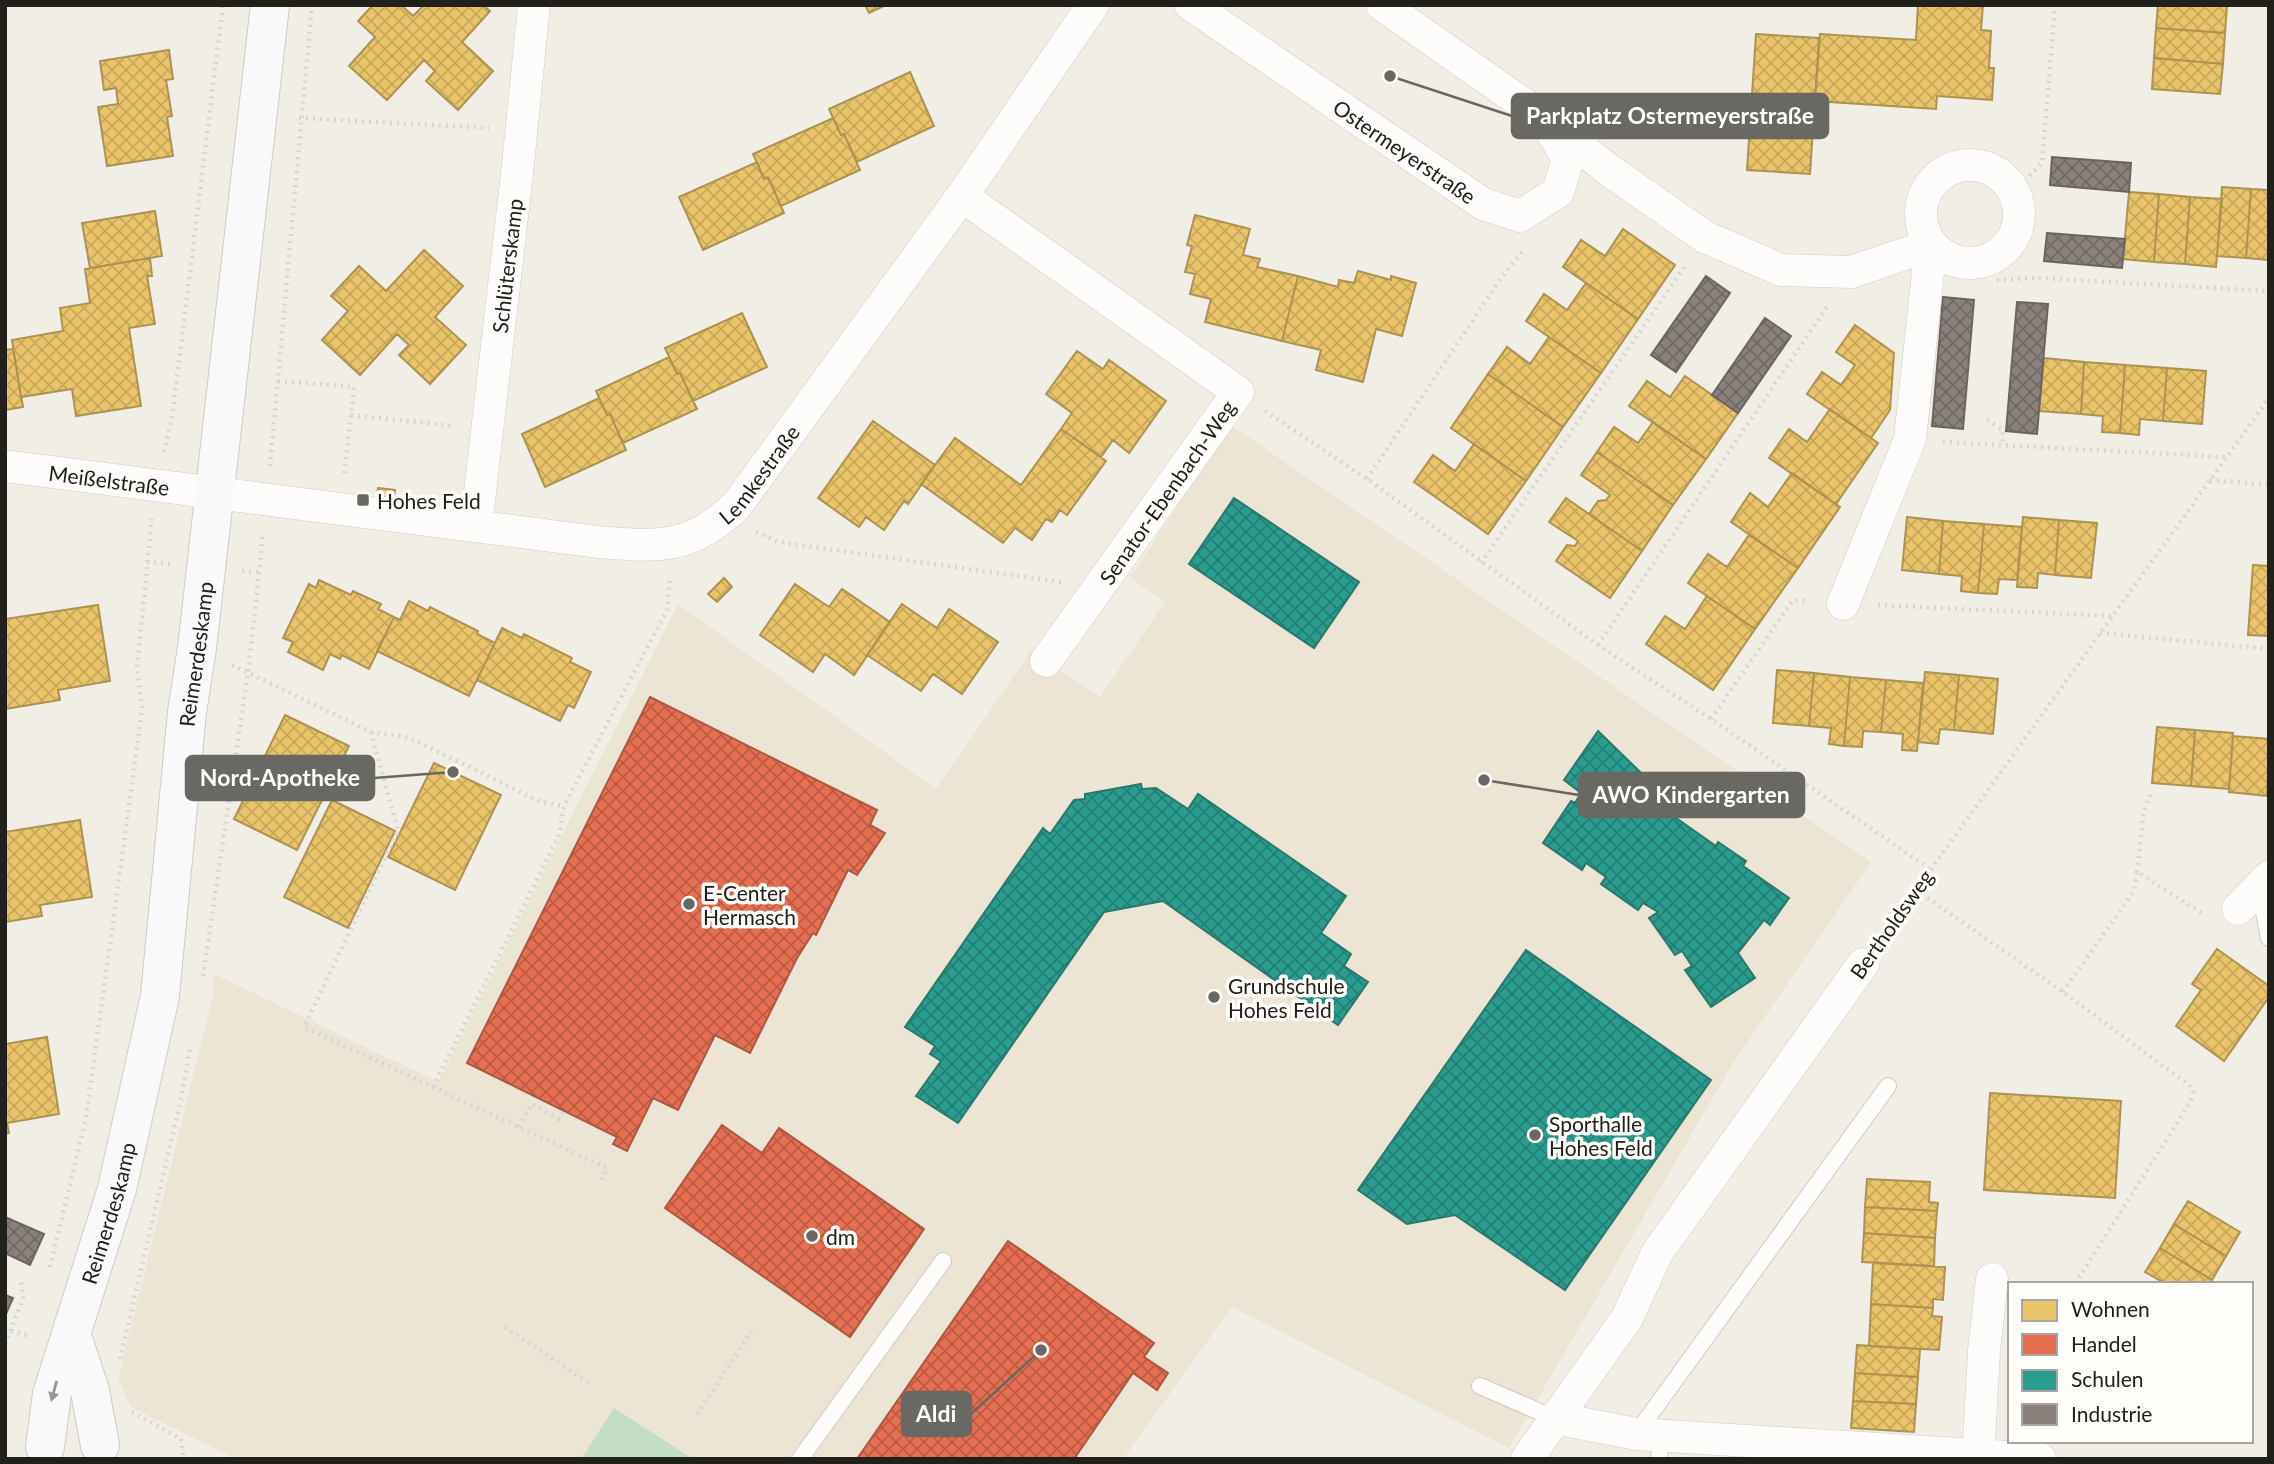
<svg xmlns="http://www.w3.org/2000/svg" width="2274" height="1464" font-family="Lato,sans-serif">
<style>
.built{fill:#ece4d5}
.grass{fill:#c4dec6}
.homes{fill:url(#homes-cross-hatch);stroke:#ad9352;stroke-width:2}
.shops{fill:url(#shops-cross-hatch);stroke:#ac5741;stroke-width:2}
.schools{fill:url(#schools-cross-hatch);stroke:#28786c;stroke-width:2}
.industry{fill:url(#industry-cross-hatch);stroke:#6b645f;stroke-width:2}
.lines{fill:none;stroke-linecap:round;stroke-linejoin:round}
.service-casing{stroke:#cecbc4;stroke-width:18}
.minor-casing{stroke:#cecbc4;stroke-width:33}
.secondary-casing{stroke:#cecbc4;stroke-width:40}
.path{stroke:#d7d5d3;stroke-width:4.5;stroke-dasharray:2 5;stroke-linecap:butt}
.service{stroke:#fdfcfb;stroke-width:16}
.minor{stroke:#fdfcfb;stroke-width:32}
.secondary{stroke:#faf9fa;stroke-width:38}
.oneway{fill:#999796}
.poi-dot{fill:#6a6862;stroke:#fefdfa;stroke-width:2.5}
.labels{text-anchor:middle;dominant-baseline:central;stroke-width:7;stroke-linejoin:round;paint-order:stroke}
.street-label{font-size:21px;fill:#22201b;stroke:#fefdfa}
.poi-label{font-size:21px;fill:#22201b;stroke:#fefdfa;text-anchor:start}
.leader{fill:none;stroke:#6a6862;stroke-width:2.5}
.callout-dot{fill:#6a6862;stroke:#fefdfa;stroke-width:2.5}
.callout{fill:#6a6862;stroke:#6a6862;stroke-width:2.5}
.callout-label{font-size:23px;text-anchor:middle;font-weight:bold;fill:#fff}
</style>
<defs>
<pattern id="homes-cross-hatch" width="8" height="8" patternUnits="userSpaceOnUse" patternTransform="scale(1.75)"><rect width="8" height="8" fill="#e9c46a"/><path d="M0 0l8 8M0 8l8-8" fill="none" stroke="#c8a85b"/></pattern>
<pattern id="shops-cross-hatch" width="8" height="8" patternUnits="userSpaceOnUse" patternTransform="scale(1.75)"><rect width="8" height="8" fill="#e76f51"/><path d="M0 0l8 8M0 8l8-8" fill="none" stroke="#bb5b42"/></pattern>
<pattern id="schools-cross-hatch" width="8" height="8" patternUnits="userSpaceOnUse" patternTransform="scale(1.75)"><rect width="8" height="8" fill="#2a9d8f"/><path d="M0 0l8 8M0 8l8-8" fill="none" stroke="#248074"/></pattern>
<pattern id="industry-cross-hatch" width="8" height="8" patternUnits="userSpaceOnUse" patternTransform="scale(1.75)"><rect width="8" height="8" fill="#8a817c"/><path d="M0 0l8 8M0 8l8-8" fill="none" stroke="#706965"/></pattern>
</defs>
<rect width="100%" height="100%" fill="#f1eee6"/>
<path class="built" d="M 1232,426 L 1871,862 L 1733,1063 L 1509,1448 L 1232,1307 L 1123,1459 L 236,1459 L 131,1407 L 118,1379 L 213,996 L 214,974 L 438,1082 L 678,604 L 936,789 L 1031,651 L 1100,697 L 1165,602 L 1130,577 Z"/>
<path class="grass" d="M 614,1408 L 693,1459 L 581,1459 Z"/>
<path class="homes" d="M 373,5 L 401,5 L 413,16 L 424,5 L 483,5 L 490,11 L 462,42 L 493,71 L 458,110 L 426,81 L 435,71 L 424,60 L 387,100 L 349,66 L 375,37 L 358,21 Z
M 865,5 L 886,5 L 869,13 Z
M 1918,5 L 1983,5 L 1981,30 L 1991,31 L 1989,68 L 1994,68 L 1992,100 L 1937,96 L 1936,109 L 1815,101 L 1820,34 L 1916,40 Z
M 2158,5 L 2227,5 L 2225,33 L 2156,28 Z
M 2156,28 L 2225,33 L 2223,64 L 2154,58 Z
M 1756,34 L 1819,38 L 1810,174 L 1747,170 Z
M 169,50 L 173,79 L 166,80 L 172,116 L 167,117 L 173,156 L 107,166 L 98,107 L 118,104 L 116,88 L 104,90 L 100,61 Z
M 2154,58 L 2223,64 L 2220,94 L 2152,89 Z
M 910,72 L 934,126 L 857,162 L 844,134 L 841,135 L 829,109 Z
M 833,118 L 841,135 L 844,134 L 860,170 L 781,206 L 768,177 L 764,179 L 753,154 Z
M 757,162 L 764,179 L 768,177 L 784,213 L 703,250 L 679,197 Z
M 2222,187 L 2251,189 L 2246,258 L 2217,256 Z
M 2251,189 L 2269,190 L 2269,260 L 2246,258 Z
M 2129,192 L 2159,194 L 2154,262 L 2123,259 Z
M 2159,194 L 2190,197 L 2185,264 L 2154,262 Z
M 2190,197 L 2222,199 L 2216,267 L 2185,264 Z
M 155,211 L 162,256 L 90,268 L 82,223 Z
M 1195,215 L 1250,229 L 1243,255 L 1260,259 L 1257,267 L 1298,276 L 1282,341 L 1205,322 L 1211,299 L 1190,294 L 1195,274 L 1185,272 L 1192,246 L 1187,245 Z
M 1623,229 L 1675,265 L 1638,319 L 1563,267 L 1581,240 L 1605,256 Z
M 424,250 L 463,286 L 435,317 L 466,345 L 430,384 L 399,355 L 409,345 L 397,334 L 360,375 L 322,340 L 348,311 L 331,296 L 359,266 L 386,291 Z
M 150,258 L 152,276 L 147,276 L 155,324 L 129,328 L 141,406 L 76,416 L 72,389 L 21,397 L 12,340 L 63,331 L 60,308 L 90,303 L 85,269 Z
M 1358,271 L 1391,280 L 1391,276 L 1416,283 L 1402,336 L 1376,329 L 1363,382 L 1316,370 L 1321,350 L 1282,341 L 1298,276 L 1338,287 L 1339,280 L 1354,283 Z
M 1586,283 L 1638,319 L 1601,373 L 1526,321 L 1544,294 L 1567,310 Z
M 742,313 L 767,367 L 693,401 L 680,373 L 677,374 L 665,348 Z
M 1855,325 L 1894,353 L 1890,410 L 1871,438 L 1807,394 L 1822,372 L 1841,385 L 1855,365 L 1836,352 Z
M 1549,337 L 1601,373 L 1563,427 L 1488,374 L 1507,347 L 1530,364 Z
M 13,349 L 23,407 L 5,410 L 5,350 Z
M 1077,351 L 1103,369 L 1109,360 L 1166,401 L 1129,453 L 1113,440 L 1101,457 L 1061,429 L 1072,413 L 1046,394 Z
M 669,357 L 677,374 L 680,373 L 697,409 L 623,443 L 610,414 L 607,415 L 596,391 Z
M 2044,358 L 2084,362 L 2081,414 L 2039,411 Z
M 2084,362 L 2125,365 L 2120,433 L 2102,432 L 2103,416 L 2081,414 Z
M 2125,365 L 2167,368 L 2163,421 L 2140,419 L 2139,435 L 2120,433 Z
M 2167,368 L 2206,371 L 2202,424 L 2163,421 Z
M 1488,374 L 1563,427 L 1526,481 L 1451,428 Z
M 1685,376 L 1738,413 L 1706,459 L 1629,406 L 1647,381 L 1670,397 Z
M 599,398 L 607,415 L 610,414 L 626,450 L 545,487 L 522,434 Z
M 1830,409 L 1878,443 L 1836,504 L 1769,458 L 1789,429 L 1807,442 Z
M 873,421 L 935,465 L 908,504 L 904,501 L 884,530 L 866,517 L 859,527 L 818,498 Z
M 1653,422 L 1706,459 L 1673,505 L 1597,452 L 1614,427 L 1638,443 Z
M 1061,429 L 1106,461 L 1067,515 L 1060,510 L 1052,522 L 1046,519 L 1032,540 L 1015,528 L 1003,543 L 921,484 L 955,438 L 1021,485 Z
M 1474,444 L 1526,481 L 1488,534 L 1414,482 L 1433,455 L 1455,471 Z
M 1597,452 L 1673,505 L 1642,551 L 1589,514 L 1598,501 L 1606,500 L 1610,495 L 1581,475 Z
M 1792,473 L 1840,507 L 1798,568 L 1731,522 L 1750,493 L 1768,507 Z
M 378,488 L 395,490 L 394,499 L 377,497 Z
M 1566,498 L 1642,551 L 1610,598 L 1556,561 L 1567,545 L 1575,546 L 1578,541 L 1549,522 Z
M 1907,517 L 1943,521 L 1939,574 L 1902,570 Z
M 2023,517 L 2059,520 L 2055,575 L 2038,573 L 2037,588 L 2017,587 Z
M 2059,520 L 2097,523 L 2091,578 L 2055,575 Z
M 1943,521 L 1984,524 L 1978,593 L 1961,591 L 1962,576 L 1939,574 Z
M 1984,524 L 2022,527 L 2017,580 L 1999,579 L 1997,594 L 1978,593 Z
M 1749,535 L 1798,568 L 1755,629 L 1688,583 L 1708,554 L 1727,567 Z
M 2253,565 L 2269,566 L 2269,636 L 2248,635 Z
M 724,578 L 732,587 L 717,602 L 708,594 Z
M 319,580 L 351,595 L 353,591 L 381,604 L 378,609 L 394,617 L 369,669 L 342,655 L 340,659 L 330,654 L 323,670 L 288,652 L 293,642 L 283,638 L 309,584 L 316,588 Z
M 795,584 L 829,607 L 842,589 L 890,622 L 854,675 L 825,654 L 813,672 L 760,635 Z
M 1707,596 L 1755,629 L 1713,690 L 1646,644 L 1665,616 L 1685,629 Z
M 409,601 L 428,611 L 430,607 L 478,631 L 477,634 L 495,643 L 469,696 L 377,651 L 394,617 L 400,620 Z
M 902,604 L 937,628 L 949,609 L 998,642 L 962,694 L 933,674 L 921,691 L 867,655 Z
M 98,605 L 110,681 L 58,690 L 60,700 L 5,709 L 5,619 Z
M 502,628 L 522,638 L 524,634 L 572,658 L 570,662 L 591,672 L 574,708 L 568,705 L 560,721 L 477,680 Z
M 1777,670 L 1814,673 L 1809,726 L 1773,723 Z
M 1925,672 L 1959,675 L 1954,730 L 1940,729 L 1938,744 L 1918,742 Z
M 1814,673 L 1850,677 L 1844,746 L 1829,744 L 1831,728 L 1809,726 Z
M 1959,675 L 1998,679 L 1993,734 L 1954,730 Z
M 1850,677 L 1886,680 L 1881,732 L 1863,731 L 1862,747 L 1844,746 Z
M 1886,680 L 1923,683 L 1917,751 L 1902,750 L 1903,734 L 1881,732 Z
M 285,715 L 349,746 L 297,850 L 234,819 Z
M 2157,727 L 2195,730 L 2191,786 L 2152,783 Z
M 2195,730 L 2233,733 L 2229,789 L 2191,786 Z
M 2233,736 L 2269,739 L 2267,796 L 2229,792 Z
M 434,763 L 501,795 L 455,890 L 388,857 Z
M 332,800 L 395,831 L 348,928 L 284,897 Z
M 80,820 L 92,897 L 40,905 L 42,916 L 5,922 L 5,832 Z
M 2217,949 L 2269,986 L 2269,997 L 2224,1061 L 2176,1026 L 2201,990 L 2192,984 Z
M 47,1037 L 59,1114 L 7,1123 L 9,1133 L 5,1134 L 5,1044 Z
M 1990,1093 L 2121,1101 L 2115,1198 L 1984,1190 Z
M 1867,1179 L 1930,1182 L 1929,1202 L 1938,1203 L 1937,1211 L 1865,1207 Z
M 2188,1201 L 2240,1232 L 2226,1256 L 2174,1224 Z
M 1865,1207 L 1937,1211 L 1935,1238 L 1864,1233 Z
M 2174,1224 L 2226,1256 L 2212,1280 L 2160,1248 Z
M 1864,1233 L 1935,1238 L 1934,1266 L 1862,1262 Z
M 2160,1248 L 2212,1280 L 2209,1284 L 2166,1284 L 2145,1272 Z
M 1873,1263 L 1945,1267 L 1943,1300 L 1933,1299 L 1933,1308 L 1871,1304 Z
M 1871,1304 L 1933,1308 L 1932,1316 L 1942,1317 L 1939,1350 L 1869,1346 Z
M 1857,1345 L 1920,1349 L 1918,1377 L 1855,1373 Z
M 1855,1373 L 1918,1377 L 1916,1404 L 1853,1401 Z
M 1853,1401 L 1916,1404 L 1914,1432 L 1851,1428 Z"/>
<path class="shops" d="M 650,697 L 877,810 L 870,825 L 885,833 L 857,875 L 848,870 L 816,935 L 813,933 L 797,958 L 750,1053 L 715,1035 L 678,1110 L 653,1098 L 627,1151 L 613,1144 L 617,1137 L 467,1063 Z
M 722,1125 L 762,1153 L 779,1128 L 924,1229 L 850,1337 L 665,1208 Z
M 1008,1241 L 1154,1343 L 1144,1357 L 1168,1373 L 1157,1390 L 1133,1373 L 1074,1459 L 857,1459 Z"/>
<path class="schools" d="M 1234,498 L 1359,582 L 1314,648 L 1189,564 Z
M 1598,731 L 1674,805 L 1669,813 L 1716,846 L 1718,842 L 1746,861 L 1743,866 L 1789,898 L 1770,925 L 1764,920 L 1738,953 L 1755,978 L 1711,1007 L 1685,970 L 1692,966 L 1682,951 L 1675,955 L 1649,918 L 1658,912 L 1643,903 L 1638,910 L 1601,884 L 1606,877 L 1586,863 L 1582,870 L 1543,843 L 1571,801 L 1575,803 L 1581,793 L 1564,780 Z
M 1141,784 L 1142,789 L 1156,788 L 1188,809 L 1198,794 L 1346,896 L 1321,933 L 1351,954 L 1344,966 L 1368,982 L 1338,1025 L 1163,901 L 1104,912 L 958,1123 L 916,1096 L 941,1061 L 930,1054 L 935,1046 L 905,1027 L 1043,828 L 1050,834 L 1074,800 L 1085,799 L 1085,794 Z
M 1526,950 L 1711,1080 L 1565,1290 L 1455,1215 L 1407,1224 L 1358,1190 Z"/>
<path class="industry" d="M 2052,157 L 2131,163 L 2129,192 L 2050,185 Z
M 2047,233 L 2125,239 L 2122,268 L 2044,261 Z
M 1706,276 L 1730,293 L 1676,372 L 1651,355 Z
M 1943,297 L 1974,300 L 1963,429 L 1932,426 Z
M 2017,302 L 2048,304 L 2037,434 L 2006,431 Z
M 1765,318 L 1791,336 L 1738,413 L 1712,395 Z
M 5,1217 L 44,1234 L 30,1265 L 5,1253 Z
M 5,1295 L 13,1298 L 5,1316 Z"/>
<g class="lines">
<defs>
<path id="service" d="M 2259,886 L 2269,938
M 1480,1386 L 1554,1418
M 1636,1434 L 1888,1086
M 800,1459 L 943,1261
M 1659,1459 L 1661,1436"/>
<g id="minor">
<path id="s1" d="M 1191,5 L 1483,204 L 1520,216 L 1558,192 L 1568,159 L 1549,127"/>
<path d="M 1382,5 L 1545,119 L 1610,171 L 1705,237 L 1781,270 L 1851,272 L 1931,245 L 1910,439 L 1843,604"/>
<circle cx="1970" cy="214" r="49"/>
<path d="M 962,196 L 1238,392 L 1046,661"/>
<path id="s2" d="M 5,466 L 598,542 C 658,547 691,550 737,505 L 962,196 L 1093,5"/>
<path id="s3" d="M 476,526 L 517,174 L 534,5"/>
<path d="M 2238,909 L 2269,877"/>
<path d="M 1554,1418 L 1636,1434 L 2040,1459"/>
<path d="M 1527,1459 L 1627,1318 L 1657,1253 L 1863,964"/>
<path d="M 1978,1459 L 1984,1351 L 1992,1279"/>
</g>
<g id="secondary">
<path d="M 72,1336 L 90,1391 L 100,1445"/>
<path id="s4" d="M 45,1447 L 52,1394 L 117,1189 L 160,996 L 187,712 L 197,648 L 270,5"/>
</g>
</defs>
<use href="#service" class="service-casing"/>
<use href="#minor" class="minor-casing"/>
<use href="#secondary" class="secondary-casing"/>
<path class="path" d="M 299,118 L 489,128
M 2015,191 L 2042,163 L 2055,5
M 1997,280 L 2037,278 L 2269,291
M 278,381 L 354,387 L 344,477
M 1265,411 L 1367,479 L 1598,645 L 1711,719 L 1930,869
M 351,415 L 455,426
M 1987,420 L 2003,430 L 2003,446
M 1943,442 L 2226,457
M 164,452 L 172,418 L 223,5
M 270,466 L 312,5
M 1367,479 L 1499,281 L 1525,248
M 2210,480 L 2269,485
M 756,532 L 778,542 L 1061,582
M 147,562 L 171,564
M 1481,563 L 1687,263
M 242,571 L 259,572
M 1878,605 L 2111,616
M 2100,633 L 2269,649
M 1598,645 L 1829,304
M 232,665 L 371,732 L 408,737 L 541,802 L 564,806
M 1711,719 L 1793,600 L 1810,601
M 371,732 L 398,831 L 304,1027 L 607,1168 L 600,1184
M 2137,872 L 2144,811 L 2151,793
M 1916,890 L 2063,992 L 2189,1085 L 2193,1092 L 2191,1101 L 2075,1284
M 1882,938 L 2269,398
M 203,976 L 248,673 L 263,534
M 2063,992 L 2134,891 L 2137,872 L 2205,915
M 433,1087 L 559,835 L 564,806 L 667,610 L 670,576
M 519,1127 L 531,1104 L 559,1119 L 563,1110
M 50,1267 L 86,1118 L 125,835 L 142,710 L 137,667 L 152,519
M 505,1327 L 590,1384
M 11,1331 L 30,1336
M 5,1344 L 23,1299 L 21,1279
M 120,1359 L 182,1095 L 190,1047
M 132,1412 L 181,1439 L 184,1459
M 697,1414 L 752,1331"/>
<use href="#service" class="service"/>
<use href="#minor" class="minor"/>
<use href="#secondary" class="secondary"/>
</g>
<defs><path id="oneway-solid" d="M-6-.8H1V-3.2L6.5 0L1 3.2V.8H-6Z" transform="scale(1.75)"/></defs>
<use class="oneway" href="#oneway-solid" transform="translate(54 1391) rotate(105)"/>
<g class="poi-dot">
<rect x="356" y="493" width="14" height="14" rx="3.5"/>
<circle cx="689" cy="904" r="7"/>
<circle cx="1214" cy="997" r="7"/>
<circle cx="1535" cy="1135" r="7"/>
<circle cx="812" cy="1236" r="7"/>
</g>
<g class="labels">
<g class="street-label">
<text stroke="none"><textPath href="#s1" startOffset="259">Ostermeyerstraße</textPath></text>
<text stroke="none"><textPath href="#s3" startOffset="262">Schlüterskamp</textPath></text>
<text stroke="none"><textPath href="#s2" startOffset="786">Lemkestraße</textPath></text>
<text stroke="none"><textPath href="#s2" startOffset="105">Meißelstraße</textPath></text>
<text transform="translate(1167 492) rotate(-55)">Senator-Ebenbach-Weg</text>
<text stroke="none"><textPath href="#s4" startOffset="810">Reimerdeskamp</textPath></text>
<text transform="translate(1891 924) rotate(-55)">Bertholdsweg</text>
<text stroke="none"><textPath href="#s4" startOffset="243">Reimerdeskamp</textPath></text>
</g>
<g class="poi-label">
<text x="377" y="500">Hohes Feld</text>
<text x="703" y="892">E-Center<tspan x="703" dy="24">Hermasch</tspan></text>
<text x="1228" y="985">Grundschule<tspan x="1228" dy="24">Hohes Feld</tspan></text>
<text x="1549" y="1123">Sporthalle<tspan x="1549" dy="24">Hohes Feld</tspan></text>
<text x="826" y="1236">dm</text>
</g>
</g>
<path class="leader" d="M1390 76L1512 116M453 772L374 778M1484 780L1579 795M1041 1350L971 1414"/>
<g class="callout-dot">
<circle cx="1390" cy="76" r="7"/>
<circle cx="453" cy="772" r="7"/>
<circle cx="1484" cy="780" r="7"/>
<circle cx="1041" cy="1350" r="7"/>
</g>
<g class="callout">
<rect x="1512" y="94" width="316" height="44" rx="7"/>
<rect x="186" y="756" width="188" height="44" rx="7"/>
<rect x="1579" y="773" width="225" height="44" rx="7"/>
<rect x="902" y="1392" width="69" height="44" rx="7"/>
</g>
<g class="callout-label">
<text x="1670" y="124">Parkplatz Ostermeyerstraße</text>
<text x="280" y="786">Nord-Apotheke</text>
<text x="1691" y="803">AWO Kindergarten</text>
<text x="936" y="1422">Aldi</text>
</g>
<rect width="2274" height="1464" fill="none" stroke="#22201b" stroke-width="14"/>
<rect x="2008" y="1282" width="245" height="161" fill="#fefdfa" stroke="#a6a5a1" stroke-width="2"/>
<rect x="2022" y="1300" width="35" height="21" fill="#e9c46a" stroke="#a6a5a1" stroke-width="2"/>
<text x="2071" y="1317" font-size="21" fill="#22201b">Wohnen</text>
<rect x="2022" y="1334" width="35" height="21" fill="#e76f51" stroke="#a6a5a1" stroke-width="2"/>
<text x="2071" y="1352" font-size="21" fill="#22201b">Handel</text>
<rect x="2022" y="1370" width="35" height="21" fill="#2a9d8f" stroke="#a6a5a1" stroke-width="2"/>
<text x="2071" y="1387" font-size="21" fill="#22201b">Schulen</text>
<rect x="2022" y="1404" width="35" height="21" fill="#8a817c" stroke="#a6a5a1" stroke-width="2"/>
<text x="2071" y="1422" font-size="21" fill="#22201b">Industrie</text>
</svg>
